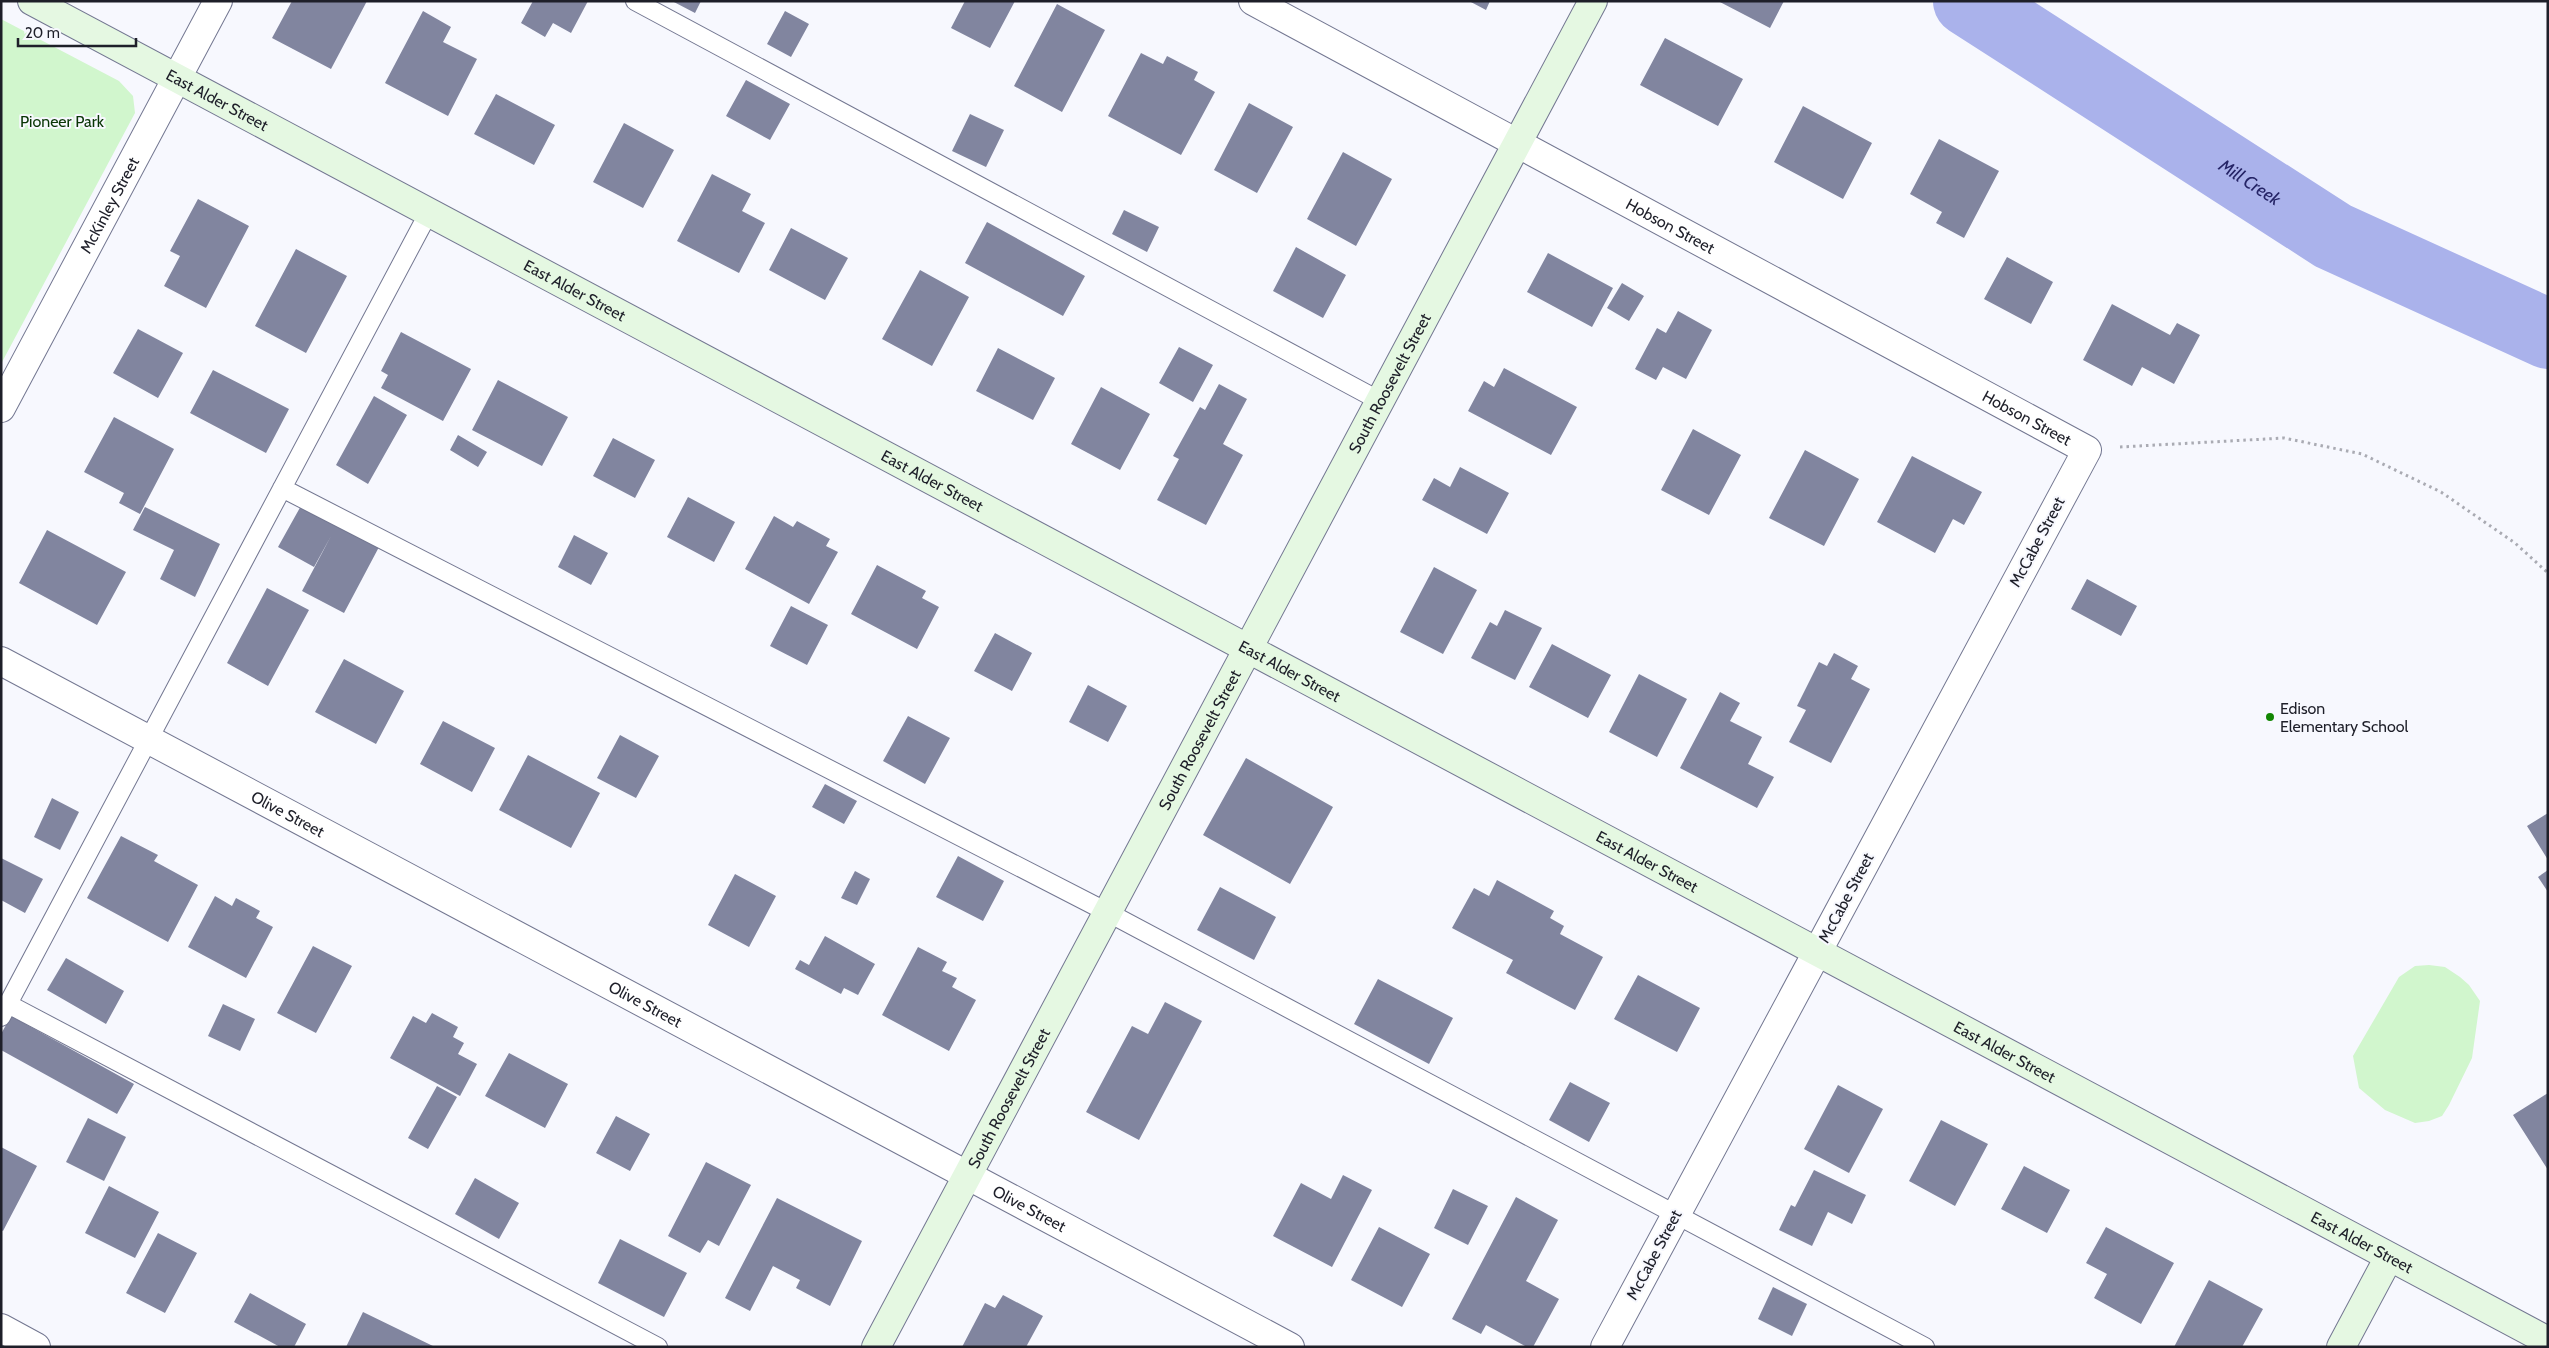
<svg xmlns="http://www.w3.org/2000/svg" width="2549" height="1348" font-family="Cabin,sans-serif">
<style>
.green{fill:#d1f6cd}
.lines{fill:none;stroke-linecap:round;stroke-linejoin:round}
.river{stroke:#aab2eb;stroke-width:70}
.building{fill:#81859f}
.lane-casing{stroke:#737791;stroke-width:20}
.street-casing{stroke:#737791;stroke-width:30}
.secondary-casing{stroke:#737791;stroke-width:30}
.path{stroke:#aaabb3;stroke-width:3;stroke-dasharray:2.5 4;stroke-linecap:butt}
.lane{stroke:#fff;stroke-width:18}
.street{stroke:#fff;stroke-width:28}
.secondary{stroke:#e5f8e2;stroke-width:28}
.poi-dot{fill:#128602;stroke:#f7f8fe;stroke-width:2}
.labels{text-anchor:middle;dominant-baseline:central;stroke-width:4;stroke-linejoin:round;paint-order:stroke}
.street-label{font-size:16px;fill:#1e1f29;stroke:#f7f8fe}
.park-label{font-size:16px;fill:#093605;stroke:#f7f8fe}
.poi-label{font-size:16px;fill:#1e1f29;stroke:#f7f8fe;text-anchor:start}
.water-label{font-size:18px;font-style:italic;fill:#252466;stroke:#f7f8fe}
</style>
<rect width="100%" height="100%" fill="#f7f8fe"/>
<path class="green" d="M 1,19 L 119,81 L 133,96 L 135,113 L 1,364 Z
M 2429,965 L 2445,967 L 2460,977 L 2469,985 L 2480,1001 L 2472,1058 L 2449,1105 L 2442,1116 L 2429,1121 L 2415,1123 L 2385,1110 L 2359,1088 L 2353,1056 L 2399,977 L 2415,966 Z"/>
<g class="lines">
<path class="river" id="s1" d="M 1968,1 L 2333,236 L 2548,334"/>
</g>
<path class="building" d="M 292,1 L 367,1 L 331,69 L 272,38 Z
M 533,1 L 588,1 L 571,33 L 553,23 L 545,37 L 521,23 Z
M 672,1 L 701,1 L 695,13 Z
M 965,1 L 1015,1 L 990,48 L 951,28 Z
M 1469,1 L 1490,1 L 1486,10 Z
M 1718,1 L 1784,1 L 1770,28 Z
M 1057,4 L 1105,30 L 1062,112 L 1014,86 Z
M 423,11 L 451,27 L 443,42 L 477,59 L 448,116 L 385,83 Z
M 785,11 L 809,24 L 791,57 L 767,44 Z
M 1665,38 L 1743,79 L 1718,126 L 1640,85 Z
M 1141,53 L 1163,64 L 1167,56 L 1198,72 L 1194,80 L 1215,92 L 1181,155 L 1108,116 Z
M 746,80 L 790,104 L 770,140 L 726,116 Z
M 496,94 L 555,125 L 534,165 L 474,134 Z
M 1249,103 L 1293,127 L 1257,193 L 1214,170 Z
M 1803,106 L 1872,143 L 1843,199 L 1774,162 Z
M 970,114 L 1004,130 L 986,167 L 952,151 Z
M 624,123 L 674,150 L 643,208 L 593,182 Z
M 1939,139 L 1999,171 L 1964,238 L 1936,223 L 1942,212 L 1910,194 Z
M 1343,152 L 1392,179 L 1356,246 L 1307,219 Z
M 712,174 L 751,194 L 742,211 L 765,223 L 739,273 L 677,241 Z
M 198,199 L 249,226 L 206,308 L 164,286 L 180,256 L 170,251 Z
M 1124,210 L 1159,227 L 1147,252 L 1112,234 Z
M 987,222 L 1085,276 L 1063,316 L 965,263 Z
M 791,228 L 848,258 L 825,300 L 769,270 Z
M 1296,247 L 1346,275 L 1323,318 L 1273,291 Z
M 296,249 L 347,276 L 306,353 L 255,326 Z
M 1548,253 L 1613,288 L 1592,327 L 1527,292 Z
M 2007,257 L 2053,282 L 2031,324 L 1984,299 Z
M 920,270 L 969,297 L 932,366 L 882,339 Z
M 1622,283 L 1644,296 L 1629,321 L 1607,308 Z
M 2112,304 L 2170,335 L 2177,323 L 2200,335 L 2174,384 L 2142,367 L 2132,386 L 2083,360 Z
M 1678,311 L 1712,330 L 1686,379 L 1663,367 L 1656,380 L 1635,369 L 1657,328 L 1666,333 Z
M 138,329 L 183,353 L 158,398 L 113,373 Z
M 401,332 L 471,369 L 443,421 L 381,388 L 388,375 L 381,371 Z
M 1179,347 L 1213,365 L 1193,402 L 1159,383 Z
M 998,348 L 1055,378 L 1033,420 L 976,391 Z
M 1504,368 L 1577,407 L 1551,455 L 1468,411 L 1484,381 L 1494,387 Z
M 213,370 L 289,409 L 266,453 L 190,413 Z
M 498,380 L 568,417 L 542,466 L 472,430 Z
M 1219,384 L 1247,399 L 1223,444 L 1243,455 L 1206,525 L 1157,500 L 1179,459 L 1173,456 L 1200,407 L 1205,410 Z
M 1101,387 L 1150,414 L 1120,470 L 1071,444 Z
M 374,396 L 407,415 L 368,484 L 336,465 Z
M 114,417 L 174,449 L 140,514 L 119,503 L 124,493 L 84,472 Z
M 1693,429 L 1741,455 L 1709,515 L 1661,490 Z
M 458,435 L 487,452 L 478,467 L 450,450 Z
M 613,438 L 655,460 L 635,498 L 593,476 Z
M 1805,450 L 1859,479 L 1824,546 L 1769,518 Z
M 1912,456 L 1982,492 L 1964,525 L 1953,519 L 1935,553 L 1877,522 Z
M 1460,467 L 1509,493 L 1487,534 L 1422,500 L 1434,478 L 1450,487 Z
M 688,497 L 735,522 L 714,562 L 667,537 Z
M 302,504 L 379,547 L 344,613 L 302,591 L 331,536 L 314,567 L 278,547 Z
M 145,507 L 220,544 L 195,597 L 160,579 L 174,550 L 133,530 Z
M 774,516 L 793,527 L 797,521 L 830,539 L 826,546 L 838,552 L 809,604 L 745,569 Z
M 47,530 L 126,572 L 97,625 L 19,583 Z
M 574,535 L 608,553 L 591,585 L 558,567 Z
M 877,565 L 926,591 L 922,598 L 939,607 L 917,649 L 851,614 Z
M 1434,567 L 1477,590 L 1443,654 L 1400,632 Z
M 2087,579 L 2137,606 L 2121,636 L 2071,609 Z
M 267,588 L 309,610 L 268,686 L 227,663 Z
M 791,606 L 828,625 L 807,665 L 770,646 Z
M 1505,610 L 1542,628 L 1515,680 L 1471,658 L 1490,622 L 1497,626 Z
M 995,633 L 1032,653 L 1012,691 L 974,671 Z
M 1552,644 L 1611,675 L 1588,718 L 1529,687 Z
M 1834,653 L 1858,666 L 1851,679 L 1870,689 L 1831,763 L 1789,742 L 1806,710 L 1797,706 L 1819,662 L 1827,666 Z
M 344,659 L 404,691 L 376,744 L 315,712 Z
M 1639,674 L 1687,699 L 1657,757 L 1609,732 Z
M 1088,685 L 1127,706 L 1108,742 L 1069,722 Z
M 1720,692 L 1740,703 L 1730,721 L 1762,737 L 1748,764 L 1774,777 L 1757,808 L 1680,768 Z
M 908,716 L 950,738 L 925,784 L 883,761 Z
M 443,721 L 495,748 L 472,792 L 420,764 Z
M 620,735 L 659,756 L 636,798 L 597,778 Z
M 528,755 L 600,793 L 571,848 L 499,810 Z
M 1246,758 L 1333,807 L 1290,884 L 1203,835 Z
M 825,784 L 857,801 L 844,824 L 812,807 Z
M 52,798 L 79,812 L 60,850 L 34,837 Z
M 2548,813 L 2548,860 L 2527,826 Z
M 121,836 L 158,855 L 154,861 L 198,885 L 168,942 L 87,898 Z
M 958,856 L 1004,881 L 983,921 L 936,897 Z
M 1,858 L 43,879 L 25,913 L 1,900 Z
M 2548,870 L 2548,892 L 2538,877 Z
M 855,871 L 870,879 L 857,905 L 841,898 Z
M 735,874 L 776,896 L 749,947 L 708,925 Z
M 1497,880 L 1554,911 L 1550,918 L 1564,926 L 1560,934 L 1603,957 L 1575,1010 L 1506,973 L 1513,960 L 1452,928 L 1474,888 L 1489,896 Z
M 1220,887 L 1276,917 L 1254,960 L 1197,930 Z
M 215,896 L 232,906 L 236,898 L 260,911 L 256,918 L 273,927 L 246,978 L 188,947 Z
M 825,936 L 875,964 L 858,995 L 844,988 L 841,994 L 795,969 L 800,960 L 809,965 Z
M 313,946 L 352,966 L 316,1033 L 277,1013 Z
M 918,947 L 947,962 L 942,971 L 957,978 L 952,987 L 976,1000 L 949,1051 L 882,1015 Z
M 66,958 L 124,991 L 106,1024 L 47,990 Z
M 1638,975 L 1700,1008 L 1677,1052 L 1614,1019 Z
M 1378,979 L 1453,1018 L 1429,1064 L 1354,1024 Z
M 1165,1002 L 1202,1021 L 1139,1140 L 1086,1112 L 1132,1026 L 1148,1034 Z
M 223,1004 L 255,1019 L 240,1051 L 208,1036 Z
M 432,1013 L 458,1027 L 453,1037 L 464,1043 L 458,1054 L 477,1064 L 460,1096 L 390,1058 L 413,1016 L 426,1023 Z
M 11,1016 L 134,1084 L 117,1114 L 1,1050 L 1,1034 Z
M 509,1053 L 568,1084 L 545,1128 L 485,1096 Z
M 1570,1082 L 1610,1103 L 1589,1142 L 1549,1120 Z
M 1838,1085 L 1883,1109 L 1849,1173 L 1804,1149 Z
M 437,1086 L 457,1097 L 428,1149 L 408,1138 Z
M 2548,1093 L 2548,1170 L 2513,1115 Z
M 616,1116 L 650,1134 L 630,1171 L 596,1153 Z
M 88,1118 L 126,1137 L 104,1181 L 66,1162 Z
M 1941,1120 L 1988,1144 L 1955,1206 L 1909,1181 Z
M 1,1147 L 37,1166 L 3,1231 L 1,1230 Z
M 706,1162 L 751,1185 L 719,1246 L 708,1240 L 700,1253 L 668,1236 Z
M 2024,1166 L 2070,1190 L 2047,1233 L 2001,1209 Z
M 1814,1170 L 1866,1195 L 1852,1224 L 1828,1212 L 1812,1246 L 1779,1230 L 1791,1205 L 1795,1207 Z
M 1343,1175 L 1372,1190 L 1332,1267 L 1273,1236 L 1301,1183 L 1331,1199 Z
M 475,1178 L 519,1203 L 499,1239 L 455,1214 Z
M 109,1186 L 159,1212 L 135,1258 L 85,1233 Z
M 1453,1189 L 1488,1206 L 1468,1245 L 1434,1228 Z
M 1516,1197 L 1558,1220 L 1526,1281 L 1559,1299 L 1533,1347 L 1527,1347 L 1486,1325 L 1481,1334 L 1452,1319 Z
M 777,1198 L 862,1241 L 830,1306 L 796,1288 L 800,1280 L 773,1266 L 750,1311 L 725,1298 Z
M 1379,1227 L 1430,1254 L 1402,1307 L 1351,1280 Z
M 2106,1227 L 2174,1263 L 2141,1324 L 2094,1298 L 2107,1274 L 2086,1263 Z
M 158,1233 L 197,1253 L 165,1313 L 126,1293 Z
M 620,1239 L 687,1273 L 664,1317 L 598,1283 Z
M 2209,1280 L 2263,1309 L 2242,1347 L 2174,1347 Z
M 1773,1287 L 1807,1304 L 1792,1336 L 1758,1319 Z
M 250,1293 L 306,1324 L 294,1347 L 280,1347 L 234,1322 Z
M 1003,1295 L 1043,1316 L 1026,1347 L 962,1347 L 985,1303 L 995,1308 Z
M 363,1312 L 435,1347 L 346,1347 Z"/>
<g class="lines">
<defs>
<path id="lane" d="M 635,1 L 1380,401
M 282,488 L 1107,912 L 1925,1347
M 8,1004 L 658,1347
M 1,1017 L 429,212"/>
<g id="street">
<path id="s2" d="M 1253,1 L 2087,450 L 1605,1347"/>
<path id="s3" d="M 1,408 L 218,1"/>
<path id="s4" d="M 1,661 L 1290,1347"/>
<path d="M 1,1328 L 36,1347"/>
</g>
<g id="secondary">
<path id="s5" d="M 32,1 L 2548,1341"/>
<path id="s6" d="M 876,1347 L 1593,1"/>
<path d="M 2341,1347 L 2389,1257"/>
</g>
</defs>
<use href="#lane" class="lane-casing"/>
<use href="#street" class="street-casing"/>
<use href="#secondary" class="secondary-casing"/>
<path class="path" d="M 2120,447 L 2284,438 L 2362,454 L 2441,492 L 2515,543 L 2548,573"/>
<use href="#lane" class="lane"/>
<use href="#street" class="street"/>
<use href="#secondary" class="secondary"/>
</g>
<circle class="poi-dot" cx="2270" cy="717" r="5"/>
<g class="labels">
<g class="street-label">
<text stroke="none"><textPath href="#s5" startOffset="210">East Alder Street</textPath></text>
<text stroke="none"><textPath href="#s3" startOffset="230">McKinley Street</textPath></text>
<text stroke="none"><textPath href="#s2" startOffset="474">Hobson Street</textPath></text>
<text stroke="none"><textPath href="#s5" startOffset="615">East Alder Street</textPath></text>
<text stroke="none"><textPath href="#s6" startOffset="1092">South Roosevelt Street</textPath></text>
<text stroke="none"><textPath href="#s2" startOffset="879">Hobson Street</textPath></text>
<text stroke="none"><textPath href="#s5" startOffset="1020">East Alder Street</textPath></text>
<text transform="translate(2037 542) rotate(-62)">McCabe Street</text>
<text stroke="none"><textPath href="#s5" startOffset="1425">East Alder Street</textPath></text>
<text stroke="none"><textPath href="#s6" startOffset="688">South Roosevelt Street</textPath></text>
<text stroke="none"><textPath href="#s4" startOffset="325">Olive Street</textPath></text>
<text stroke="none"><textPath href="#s5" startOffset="1830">East Alder Street</textPath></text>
<text transform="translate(1846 898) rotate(-62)">McCabe Street</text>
<text stroke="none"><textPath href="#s4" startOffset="730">Olive Street</textPath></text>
<text stroke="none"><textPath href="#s5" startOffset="2235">East Alder Street</textPath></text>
<text stroke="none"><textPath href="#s6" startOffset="282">South Roosevelt Street</textPath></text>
<text stroke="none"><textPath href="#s4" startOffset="1165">Olive Street</textPath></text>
<text stroke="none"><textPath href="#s5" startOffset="2640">East Alder Street</textPath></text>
<text transform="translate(1654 1255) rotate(-62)">McCabe Street</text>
</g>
<g class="park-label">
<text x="62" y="121">Pioneer Park</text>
</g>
<g class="poi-label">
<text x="2280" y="708">Edison<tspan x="2280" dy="18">Elementary School</tspan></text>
</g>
<g class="water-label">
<text stroke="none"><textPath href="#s1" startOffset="335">Mill Creek</textPath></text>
</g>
</g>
<rect width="2549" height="1348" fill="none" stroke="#1e1f29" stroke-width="5"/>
<path d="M18 38v8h118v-8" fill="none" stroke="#1e1f29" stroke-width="2.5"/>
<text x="25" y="38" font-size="15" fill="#1e1f29" stroke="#f7f8fe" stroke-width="4" paint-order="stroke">20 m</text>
</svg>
